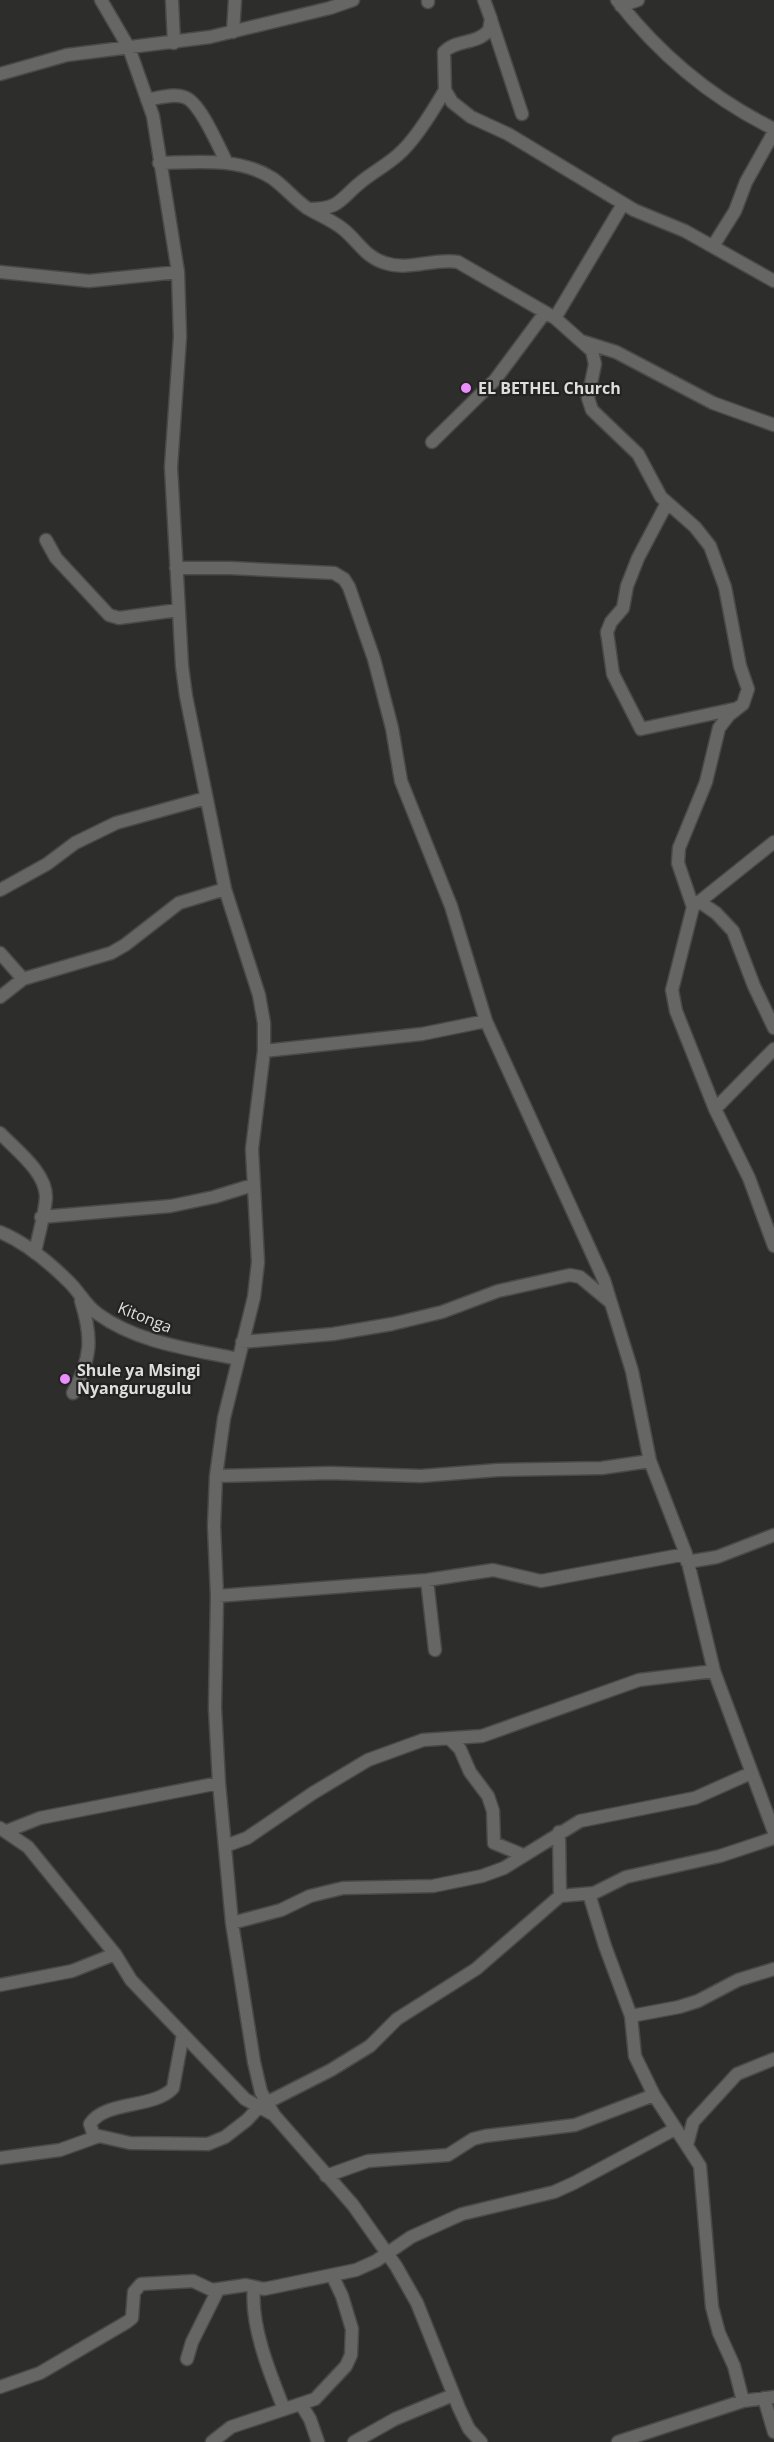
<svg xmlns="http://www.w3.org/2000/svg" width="774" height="2442" font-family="'Open Sans',sans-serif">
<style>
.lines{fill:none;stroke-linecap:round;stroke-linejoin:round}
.minor-casing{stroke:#494a48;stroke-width:15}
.minor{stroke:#666764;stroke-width:12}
.poi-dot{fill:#eb8dfc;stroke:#232421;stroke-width:2}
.labels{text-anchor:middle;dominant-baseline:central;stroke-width:4.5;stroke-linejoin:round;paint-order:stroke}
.poi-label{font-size:16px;font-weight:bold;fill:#dedfdd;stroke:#232421;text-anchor:start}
.street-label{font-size:16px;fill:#dedfdd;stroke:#232421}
</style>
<rect width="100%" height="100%" fill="#2d2e2b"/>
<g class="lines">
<defs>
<path id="minor" d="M 101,0 L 129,48 L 153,116 L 178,272 L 180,337 L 171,467 L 182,666 L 186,696 L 225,889 L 259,995 L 264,1023 L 264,1051 L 252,1149 L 258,1262 L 254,1297 L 224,1418 L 216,1476 L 214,1526 L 217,1596 L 215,1708 L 219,1783 L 232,1923 L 254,2062 L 261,2092 L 274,2115 L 353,2205 L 396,2266 L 417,2303 L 459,2408 L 469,2429 L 481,2442
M 172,0 L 174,43
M 484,0 L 491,19 L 489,30 C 477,45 456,39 444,52 L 445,90 L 452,102 L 471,117 L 508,134 L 634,210 L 685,231 L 774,281
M 617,0 C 659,54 713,99 774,129
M 428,2 L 428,0
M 621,6 L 638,0
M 491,20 L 522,114
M 233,32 L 235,0
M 0,74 L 67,55 L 210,37 L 330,8 L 353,0
M 147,100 C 158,98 173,93 184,97 C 200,101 219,148 227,163
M 159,163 C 196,162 239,157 272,178 C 285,187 294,199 307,208 C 319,215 332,220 343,229 C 358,241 365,257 385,263 C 409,271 434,258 458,262 L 555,318 L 592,351 L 595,364 L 588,398 L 592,410 L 638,454 L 661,497 L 695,527 L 710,546 L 725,587 L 740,666 L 748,689 L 743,704 L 729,715 L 719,728 L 706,782 L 679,848 L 678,863 L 693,907 L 672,990 L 676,1011 L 715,1109 L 749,1178 L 774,1246
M 310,209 C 340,209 340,199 361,182 C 373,172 387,165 399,154 C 415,140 434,109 445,90
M 713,246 L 735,211 L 746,182 L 774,132
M 0,272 L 89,281 L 178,272
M 555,318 L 623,204
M 581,341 L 616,352 L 713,403 L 774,425
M 432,442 L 495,380 L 544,314
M 667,503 L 638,558 L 627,586 L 623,608 L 611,622 L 607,632 L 613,674 L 641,729 L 734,709
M 46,540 L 56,558 L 109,615 L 119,618 L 178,610
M 176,568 L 230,568 L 334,573 L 344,579 L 349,587 L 374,659 L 392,728 L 401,781 L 451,906 L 486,1021 L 604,1280 L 632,1371 L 650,1461 L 686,1554 L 714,1671 L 774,1832
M 0,890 L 47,864 L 75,843 L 116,823 L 206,798
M 700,902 L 716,913 L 733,931 L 754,986 L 774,1028
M 694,906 L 774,842
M 0,953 L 23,979
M 0,997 L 23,979 L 111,953 L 125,945 L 179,903 L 225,889
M 264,1051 L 422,1034 L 486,1021
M 715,1109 L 774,1049
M 0,1133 C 16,1150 46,1172 46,1197 C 45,1215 38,1235 35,1253
M 41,1217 L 171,1206 L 214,1197 L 253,1185
M 0,1232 C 27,1243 50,1263 70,1283 C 80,1293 86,1306 98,1314 C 138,1343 191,1349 238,1359
M 242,1342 L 333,1334 L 392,1324 L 442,1312 L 498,1291 L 570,1275 L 580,1277 L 610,1302
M 73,1393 C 91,1358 93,1339 81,1301
M 216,1476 L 330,1473 L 421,1476 L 498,1470 L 602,1468 L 650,1461
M 687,1562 L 717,1557 L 774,1535
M 427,1580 L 435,1650
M 217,1596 L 427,1580 L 493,1570 L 541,1581 L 686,1554
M 450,1739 L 460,1749 L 470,1772 L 488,1796 L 493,1811 L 494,1843 L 523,1855
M 0,1828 L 28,1847 L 115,1954 L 131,1980 L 245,2099 L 274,2115
M 7,1831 L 40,1818 L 219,1783
M 559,1832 L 560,1896
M 225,1846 L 247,1838 L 313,1793 L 368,1760 L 423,1740 L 482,1736 L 639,1680 L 714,1671
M 589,1894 L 605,1946 L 631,2016 L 635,2056 L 654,2095 L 700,2166 L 712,2307 L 719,2333 L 734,2366 L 743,2401
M 232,1923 L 281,1910 L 310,1896 L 343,1888 L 433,1886 L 482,1876 L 504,1868 L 580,1821 L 695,1798 L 751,1773
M 0,1985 L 72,1971 L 115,1954
M 631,2016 L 679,2007 L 698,2001 L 738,1980 L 774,1969
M 266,2103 L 331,2070 L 370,2046 L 397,2019 L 476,1969 L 560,1896 L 594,1893 L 626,1877 L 720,1856 L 774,1838
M 94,2136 L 90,2124 C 105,2100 154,2109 173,2088 L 183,2034
M 687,2145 L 693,2122 L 737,2074 L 774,2059
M 0,2158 L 60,2150 L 99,2136 L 130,2143 L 208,2144 L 225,2137 L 247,2120 L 258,2108
M 326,2176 L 368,2161 L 448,2155 L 473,2139 L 485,2136 L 575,2125 L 654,2095
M 254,2288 C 250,2325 270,2374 284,2409
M 187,2359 L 192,2342 L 218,2290
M 0,2387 L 40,2373 L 127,2322 L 132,2318 L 134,2292 L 141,2284 L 193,2281 L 212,2290 L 246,2285 L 264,2289 L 356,2270 L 376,2261 L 411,2237 L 462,2214 L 554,2192 L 574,2183 L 675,2129
M 764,2398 L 774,2432
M 302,2406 L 310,2419 L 318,2442
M 212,2442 L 231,2427 L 315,2399 L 346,2366 L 351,2355 L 352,2329 L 342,2296 L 333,2277
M 354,2442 L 395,2419 L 453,2395
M 618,2442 L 743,2401 L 774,2397"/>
</defs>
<use href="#minor" class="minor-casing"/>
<use href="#minor" class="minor"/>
</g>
<g class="poi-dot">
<circle cx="466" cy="388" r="6"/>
<circle cx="65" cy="1379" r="6"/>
</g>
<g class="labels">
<g class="poi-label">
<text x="478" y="388">EL BETHEL Church</text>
<text x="77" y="1370">Shule ya Msingi<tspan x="77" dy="18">Nyangurugulu</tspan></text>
</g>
<g class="street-label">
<text transform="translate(145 1317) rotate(22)">Kitonga</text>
</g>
</g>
</svg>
